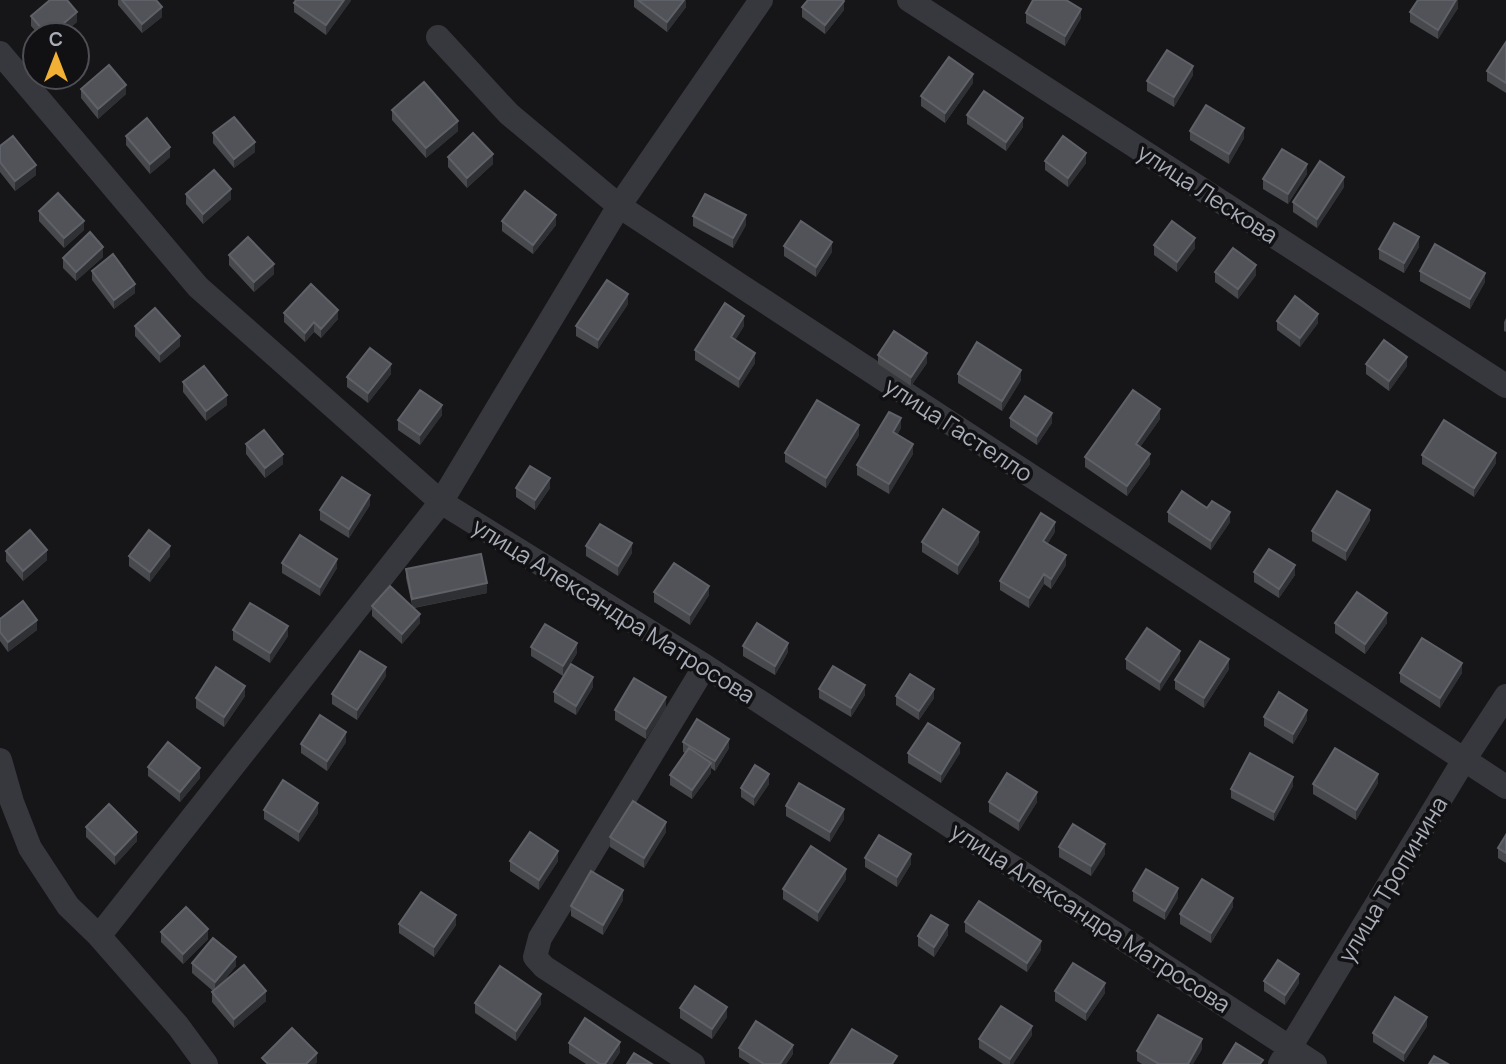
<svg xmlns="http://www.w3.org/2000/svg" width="1506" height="1064" font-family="Manrope,sans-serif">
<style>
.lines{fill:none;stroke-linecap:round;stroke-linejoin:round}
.street{stroke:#37383d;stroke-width:24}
.wall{fill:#47494d}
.shaded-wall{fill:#2f3033}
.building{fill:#525359;stroke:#5f6168;stroke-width:2}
.labels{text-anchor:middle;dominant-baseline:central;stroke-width:7;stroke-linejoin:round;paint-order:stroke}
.street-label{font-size:23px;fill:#a8adb8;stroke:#111113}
</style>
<rect width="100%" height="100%" fill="#161618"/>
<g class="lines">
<path class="street" d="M 909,0 L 1506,386
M 438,37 L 509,114 L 619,206 L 1506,787
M 0,53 L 198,287 L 441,502 L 705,666 L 1315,1064
M 0,760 L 12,802 L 30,848 L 68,906 L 99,936 L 178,1026 L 206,1064
M 99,936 L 441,502 L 619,206 L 761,0
M 693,1064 L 544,967 L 535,957 L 540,938 L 705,666
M 1280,1064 L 1464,760 L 1506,696"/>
</g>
<path class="wall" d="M 118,0 L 156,0 L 162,17 L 142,33 L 118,5 Z
M 351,0 L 326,35 L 294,12 L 294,3 Z
M 634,0 L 686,0 L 686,7 L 667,32 L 634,7 Z
M 1458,0 L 1458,8 L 1438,39 L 1410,22 L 1410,12 Z
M 802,7 L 844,10 L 825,34 L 802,17 Z
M 1026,13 L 1081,18 L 1065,46 L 1026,23 Z
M 31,16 L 77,22 L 61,35 L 39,35 L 31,26 Z
M 1506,42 L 1506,93 L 1487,81 L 1487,71 Z
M 1193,75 L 1174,107 L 1147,91 L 1147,81 Z
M 973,83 L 945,123 L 921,106 L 921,96 Z
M 81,89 L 126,94 L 98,119 L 81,98 Z
M 392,110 L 458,131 L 426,158 L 392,120 Z
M 967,115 L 1023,127 L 1006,151 L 967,124 Z
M 1190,131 L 1244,138 L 1229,164 L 1190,140 Z
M 213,133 L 255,152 L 234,168 L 213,143 Z
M 126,136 L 170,157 L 150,174 L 126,145 Z
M 0,146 L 36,175 L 15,191 L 0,172 Z
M 448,157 L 493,164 L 467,188 L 448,167 Z
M 1045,161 L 1086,163 L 1068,187 L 1045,170 Z
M 1307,174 L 1288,204 L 1263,189 L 1263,179 Z
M 1344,187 L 1317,228 L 1293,212 L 1293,202 Z
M 186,194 L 231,199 L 203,224 L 186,204 Z
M 39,211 L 84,230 L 64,248 L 39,221 Z
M 693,216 L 746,225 L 733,248 L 693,226 Z
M 502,221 L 556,225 L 533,254 L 502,231 Z
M 1154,245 L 1195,248 L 1177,272 L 1154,255 Z
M 784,246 L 832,252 L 816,277 L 784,256 Z
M 1419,247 L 1404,273 L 1379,259 L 1379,249 Z
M 229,255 L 274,274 L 254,292 L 229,265 Z
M 103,257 L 76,281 L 63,268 L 63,258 Z
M 92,271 L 135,293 L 114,309 L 92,280 Z
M 1420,271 L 1485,282 L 1470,309 L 1420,281 Z
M 1215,272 L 1256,275 L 1238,299 L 1215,282 Z
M 628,304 L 598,349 L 576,336 L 576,326 Z
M 284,313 L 338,319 L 321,338 L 314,332 L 305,342 L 284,322 Z
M 1506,318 L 1506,332 L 1504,331 L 1504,322 Z
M 1277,321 L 1318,323 L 1300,347 L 1277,330 Z
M 135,326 L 180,346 L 160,363 L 135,336 Z
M 744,326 L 735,340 L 755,363 L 739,388 L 695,360 L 695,350 Z
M 878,355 L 927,363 L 911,386 L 878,364 Z
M 1366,364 L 1407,366 L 1389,391 L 1366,374 Z
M 391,374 L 368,403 L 347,387 L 347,377 Z
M 958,374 L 1021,380 L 1002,411 L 958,383 Z
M 183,382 L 227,405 L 206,421 L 183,392 Z
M 442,415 L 420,445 L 398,430 L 398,420 Z
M 1010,418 L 1052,423 L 1037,445 L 1010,427 Z
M 1160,419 L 1140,447 L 1150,464 L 1127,496 L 1085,467 L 1085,457 Z
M 901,428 L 897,435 L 913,454 L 889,494 L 857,475 L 857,465 Z
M 859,435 L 826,488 L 785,462 L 785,453 Z
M 246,444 L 283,464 L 265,478 L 246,454 Z
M 1422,455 L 1496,463 L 1474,497 L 1422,464 Z
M 516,488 L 550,488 L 535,510 L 516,497 Z
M 370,505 L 349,538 L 320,520 L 320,510 Z
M 1168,512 L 1230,522 L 1211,550 L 1168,522 Z
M 1370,520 L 1346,561 L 1312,541 L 1312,531 Z
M 1055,532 L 1047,544 L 1066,565 L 1051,589 L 1044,584 L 1029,608 L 1000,590 L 1000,581 Z
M 922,542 L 979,542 L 958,575 L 922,552 Z
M 586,546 L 632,553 L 618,576 L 586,556 Z
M 6,551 L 47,560 L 23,581 L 6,561 Z
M 129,556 L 170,556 L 150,582 L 129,566 Z
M 282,563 L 337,568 L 320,596 L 282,573 Z
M 406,569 L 487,593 L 414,608 L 420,623 L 402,644 L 372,616 L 372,606 L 412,605 L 406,578 Z
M 1254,572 L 1295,575 L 1279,598 L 1254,582 Z
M 654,592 L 709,595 L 690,625 L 654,602 Z
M 0,619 L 37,630 L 8,652 L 0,641 Z
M 1335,623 L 1387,623 L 1365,654 L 1335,633 Z
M 233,630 L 288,636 L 270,663 L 233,640 Z
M 743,646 L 788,652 L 775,675 L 743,656 Z
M 531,647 L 577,653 L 563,676 L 531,656 Z
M 1126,659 L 1180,660 L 1160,691 L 1126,669 Z
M 1229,669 L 1204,708 L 1175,689 L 1175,680 Z
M 1400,673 L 1462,673 L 1440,708 L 1400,682 Z
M 386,676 L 357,720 L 332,704 L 332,694 Z
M 593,687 L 576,715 L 554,702 L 554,692 Z
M 819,689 L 865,695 L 851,717 L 819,698 Z
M 245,696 L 224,727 L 196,708 L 196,698 Z
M 896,696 L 934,698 L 919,720 L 896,705 Z
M 666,707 L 646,739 L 615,720 L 615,710 Z
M 1264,717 L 1307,720 L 1293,744 L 1264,726 Z
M 346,742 L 327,771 L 301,753 L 301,744 Z
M 683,742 L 729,748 L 715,771 L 711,768 L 711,773 L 692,799 L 670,785 L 670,775 L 685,753 L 683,752 Z
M 908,753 L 960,753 L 941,783 L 908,763 Z
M 148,767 L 200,778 L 180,802 L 148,776 Z
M 1378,783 L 1356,820 L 1313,794 L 1313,784 Z
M 769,784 L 754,806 L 741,797 L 741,788 Z
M 1293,786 L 1274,821 L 1231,798 L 1231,789 Z
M 989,802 L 1037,802 L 1019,831 L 989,812 Z
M 786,806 L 844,819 L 830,842 L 786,816 Z
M 264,810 L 318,813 L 299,842 L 264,819 Z
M 86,827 L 137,841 L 115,865 L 86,837 Z
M 666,832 L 644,868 L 610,847 L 610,837 Z
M 1506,835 L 1506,863 L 1498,858 L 1498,848 Z
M 1059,847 L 1105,854 L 1091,876 L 1059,857 Z
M 865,858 L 911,864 L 897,887 L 865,867 Z
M 510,861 L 558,861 L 539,890 L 510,871 Z
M 846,879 L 818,922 L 783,899 L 783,889 Z
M 1133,891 L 1178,898 L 1165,920 L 1133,901 Z
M 623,900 L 603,935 L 571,916 L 571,906 Z
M 1233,907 L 1211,943 L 1180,924 L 1180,914 Z
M 965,922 L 1041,950 L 1027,972 L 965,932 Z
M 399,924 L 456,925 L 434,957 L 399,933 Z
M 161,932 L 208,939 L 183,964 L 161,942 Z
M 948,935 L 934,957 L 918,946 L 918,936 Z
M 192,963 L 236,966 L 221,984 L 266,1001 L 234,1028 L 212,1002 L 212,992 L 213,991 L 192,973 Z
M 1264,981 L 1299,983 L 1285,1005 L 1264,991 Z
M 1055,991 L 1105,993 L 1086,1021 L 1055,1001 Z
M 475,1003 L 541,1004 L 516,1041 L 475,1013 Z
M 680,1008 L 727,1017 L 712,1039 L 680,1018 Z
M 1427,1026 L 1404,1062 L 1373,1042 L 1373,1033 Z
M 1032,1035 L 1013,1064 L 1003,1064 L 979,1048 L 979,1039 Z
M 569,1043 L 620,1052 L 612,1064 L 586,1064 L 569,1053 Z
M 739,1048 L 793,1054 L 786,1064 L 750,1064 L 739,1057 Z
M 1202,1049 L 1193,1064 L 1142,1064 L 1137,1061 L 1137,1051 Z"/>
<path class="shaded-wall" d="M 344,0 L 351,0 L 351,1 L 326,35 L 326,25 Z
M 684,0 L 686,0 L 686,7 L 667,32 L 667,22 Z
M 1456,0 L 1458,0 L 1458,8 L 1438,39 L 1438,30 Z
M 844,1 L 844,10 L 825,34 L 825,25 Z
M 162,7 L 162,17 L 142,33 L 142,24 Z
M 1081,9 L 1081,18 L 1065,46 L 1065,36 Z
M 77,12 L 77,22 L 61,35 L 50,35 Z
M 1193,66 L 1193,75 L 1174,107 L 1174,97 Z
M 973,74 L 973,83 L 945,123 L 945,113 Z
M 126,85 L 126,94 L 98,119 L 98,109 Z
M 1023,118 L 1023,127 L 1006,151 L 1006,142 Z
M 458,121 L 458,131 L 426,158 L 426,148 Z
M 1244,128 L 1244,138 L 1229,164 L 1229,154 Z
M 255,142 L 255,152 L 234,168 L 234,159 Z
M 170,147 L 170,157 L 150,174 L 150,164 Z
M 1086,153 L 1086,163 L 1068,187 L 1068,178 Z
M 493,154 L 493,164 L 467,188 L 467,178 Z
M 1307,164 L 1307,174 L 1288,204 L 1288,194 Z
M 36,165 L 36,175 L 15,191 L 15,181 Z
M 1344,177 L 1344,187 L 1317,228 L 1317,219 Z
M 231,189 L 231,199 L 203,224 L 203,214 Z
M 556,215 L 556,225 L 533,254 L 533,245 Z
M 746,215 L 746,225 L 733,248 L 733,238 Z
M 84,221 L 84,230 L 64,248 L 64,238 Z
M 1419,237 L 1419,247 L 1404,273 L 1404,263 Z
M 1195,238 L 1195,248 L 1177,272 L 1177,262 Z
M 832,242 L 832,252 L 816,277 L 816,267 Z
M 103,247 L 103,257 L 76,281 L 76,272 Z
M 274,264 L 274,274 L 254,292 L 254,282 Z
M 1256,265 L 1256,275 L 1238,299 L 1238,289 Z
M 1485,273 L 1485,282 L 1470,309 L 1470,299 Z
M 135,284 L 135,293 L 114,309 L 114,300 Z
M 628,294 L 628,304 L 598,349 L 598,340 Z
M 338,310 L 338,319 L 321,338 L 321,329 Z
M 1318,314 L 1318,323 L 1300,347 L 1300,338 Z
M 744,316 L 744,326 L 731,347 L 731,337 Z
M 314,322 L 314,332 L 305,342 L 305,333 Z
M 180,336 L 180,346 L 160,363 L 160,354 Z
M 755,353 L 755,363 L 739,388 L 739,379 Z
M 927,353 L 927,363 L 911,386 L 911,377 Z
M 1407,357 L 1407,366 L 1389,391 L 1389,381 Z
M 391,364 L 391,374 L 368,403 L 368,393 Z
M 1021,370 L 1021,380 L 1002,411 L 1002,401 Z
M 227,395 L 227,405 L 206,421 L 206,411 Z
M 442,405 L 442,415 L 420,445 L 420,435 Z
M 1160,409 L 1160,419 L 1136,453 L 1136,444 Z
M 1052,413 L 1052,423 L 1037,445 L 1037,436 Z
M 901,418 L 901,428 L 893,442 L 893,432 Z
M 859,425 L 859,435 L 826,488 L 826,478 Z
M 913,444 L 913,454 L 889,494 L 889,484 Z
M 1496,453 L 1496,463 L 1474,497 L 1474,488 Z
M 283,454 L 283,464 L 265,478 L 265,468 Z
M 1150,454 L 1150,464 L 1127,496 L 1127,486 Z
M 550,478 L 550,488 L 535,510 L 535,500 Z
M 370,495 L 370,505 L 349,538 L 349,529 Z
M 1370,510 L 1370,520 L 1346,561 L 1346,551 Z
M 1230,512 L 1230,522 L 1211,550 L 1211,541 Z
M 1055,522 L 1055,532 L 1043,551 L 1043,541 Z
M 979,532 L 979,542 L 958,575 L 958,565 Z
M 632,543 L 632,553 L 618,576 L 618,566 Z
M 170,546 L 170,556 L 150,582 L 150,572 Z
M 47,550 L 47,560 L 23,581 L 23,571 Z
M 1066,555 L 1066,565 L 1051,589 L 1051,579 Z
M 337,559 L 337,568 L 320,596 L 320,587 Z
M 1295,565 L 1295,575 L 1279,598 L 1279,589 Z
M 1044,574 L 1044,584 L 1029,608 L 1029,598 Z
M 487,583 L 487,593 L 412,608 L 412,599 Z
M 709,586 L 709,595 L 690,625 L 690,615 Z
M 1387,613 L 1387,623 L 1365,654 L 1365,644 Z
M 420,614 L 420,623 L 402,644 L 402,634 Z
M 37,620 L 37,630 L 8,652 L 8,642 Z
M 288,626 L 288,636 L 270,663 L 270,653 Z
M 577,643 L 577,653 L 563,676 L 563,666 Z
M 788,643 L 788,652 L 775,675 L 775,666 Z
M 1180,651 L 1180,660 L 1160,691 L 1160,682 Z
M 1229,659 L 1229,669 L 1204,708 L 1204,698 Z
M 1462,663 L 1462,673 L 1440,708 L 1440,698 Z
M 386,667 L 386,676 L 357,720 L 357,710 Z
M 593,677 L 593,687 L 576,715 L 576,706 Z
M 865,685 L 865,695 L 851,717 L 851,708 Z
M 245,686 L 245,696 L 224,727 L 224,717 Z
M 934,689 L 934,698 L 919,720 L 919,711 Z
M 666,697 L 666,707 L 646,739 L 646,729 Z
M 1307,710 L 1307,720 L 1293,744 L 1293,734 Z
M 346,732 L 346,742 L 327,771 L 327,761 Z
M 729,739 L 729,748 L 715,771 L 715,761 Z
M 960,743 L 960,753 L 941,783 L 941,774 Z
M 711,763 L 711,773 L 692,799 L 692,790 Z
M 200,768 L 200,778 L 180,802 L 180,792 Z
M 769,774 L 769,784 L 754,806 L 754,797 Z
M 1378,774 L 1378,783 L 1356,820 L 1356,810 Z
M 1293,777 L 1293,786 L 1274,821 L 1274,812 Z
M 1037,792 L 1037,802 L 1019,831 L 1019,821 Z
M 318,803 L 318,813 L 299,842 L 299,832 Z
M 844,809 L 844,819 L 830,842 L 830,832 Z
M 666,822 L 666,832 L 644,868 L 644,858 Z
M 137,832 L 137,841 L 115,865 L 115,855 Z
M 1105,844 L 1105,854 L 1091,876 L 1091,866 Z
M 558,851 L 558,861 L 539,890 L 539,880 Z
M 911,854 L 911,864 L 897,887 L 897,877 Z
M 846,869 L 846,879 L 818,922 L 818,912 Z
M 1178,888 L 1178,898 L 1165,920 L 1165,911 Z
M 623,890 L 623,900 L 603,935 L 603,925 Z
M 1233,898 L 1233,907 L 1211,943 L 1211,933 Z
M 456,915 L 456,925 L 434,957 L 434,947 Z
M 948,925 L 948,935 L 934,957 L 934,947 Z
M 208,929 L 208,939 L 183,964 L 183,954 Z
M 1041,941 L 1041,950 L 1027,972 L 1027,963 Z
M 236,957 L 236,966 L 215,992 L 215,982 Z
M 1299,974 L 1299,983 L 1285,1005 L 1285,995 Z
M 1105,983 L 1105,993 L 1086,1021 L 1086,1012 Z
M 266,991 L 266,1001 L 234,1028 L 234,1019 Z
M 541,994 L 541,1004 L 516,1041 L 516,1031 Z
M 727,1007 L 727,1017 L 712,1039 L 712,1029 Z
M 1427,1017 L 1427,1026 L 1404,1062 L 1404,1053 Z
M 1032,1026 L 1032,1035 L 1013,1064 L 1010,1064 L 1010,1059 Z
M 1202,1039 L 1202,1049 L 1193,1064 L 1188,1064 Z
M 620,1042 L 620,1052 L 612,1064 L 605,1064 Z
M 793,1045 L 793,1054 L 786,1064 L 780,1064 Z
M 317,1053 L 317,1063 L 315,1064 L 306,1064 Z"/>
<path class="building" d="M 50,0 L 67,0 L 77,12 L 50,35 L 47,35 L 31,16 Z
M 122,0 L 156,0 L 162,7 L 142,24 Z
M 296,0 L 344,0 L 326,25 L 294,3 Z
M 638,0 L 684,0 L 667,22 Z
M 808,0 L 843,0 L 844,1 L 825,25 L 802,7 Z
M 1033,0 L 1066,0 L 1081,9 L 1065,36 L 1026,13 Z
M 1418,0 L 1456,0 L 1438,30 L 1410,12 Z
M 1506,42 L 1506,83 L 1487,71 Z
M 1167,50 L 1193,66 L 1174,97 L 1147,81 Z
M 949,57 L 973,74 L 945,113 L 921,96 Z
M 109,65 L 126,85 L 98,109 L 81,89 Z
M 424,82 L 458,121 L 426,148 L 392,110 Z
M 984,91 L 1023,118 L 1006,142 L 967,115 Z
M 1206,105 L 1244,128 L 1229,154 L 1190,131 Z
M 234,117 L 255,142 L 234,159 L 213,133 Z
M 147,118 L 170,147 L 150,164 L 126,136 Z
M 473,133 L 493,154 L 467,178 L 448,157 Z
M 13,136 L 36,165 L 15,181 L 0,162 L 0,146 Z
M 1063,136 L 1086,153 L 1068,178 L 1045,161 Z
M 1282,149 L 1307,164 L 1288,194 L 1263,179 Z
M 1320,161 L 1344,177 L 1317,219 L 1293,202 Z
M 214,170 L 231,189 L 203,214 L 186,194 Z
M 525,191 L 556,215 L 533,245 L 502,221 Z
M 58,193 L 84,221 L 64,238 L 39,211 Z
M 705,194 L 746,215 L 733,238 L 693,216 Z
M 801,221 L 832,242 L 816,267 L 784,246 Z
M 1172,221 L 1195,238 L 1177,262 L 1154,245 Z
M 1394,223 L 1419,237 L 1404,263 L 1379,249 Z
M 90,232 L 103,247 L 76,272 L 63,258 Z
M 248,237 L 274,264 L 254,282 L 229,255 Z
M 1435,244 L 1485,273 L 1470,299 L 1420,271 Z
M 1233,248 L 1256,265 L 1238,289 L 1215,272 Z
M 113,254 L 135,284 L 114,300 L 92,271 Z
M 607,280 L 628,294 L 598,340 L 576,326 Z
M 311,284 L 338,310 L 321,329 L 314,322 L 305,333 L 284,313 Z
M 1295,296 L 1318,314 L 1300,338 L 1277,321 Z
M 725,303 L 744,316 L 731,337 L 755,353 L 739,379 L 695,350 Z
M 155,308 L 180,336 L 160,354 L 135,326 Z
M 894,331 L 927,353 L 911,377 L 878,355 Z
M 1384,340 L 1407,357 L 1389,381 L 1366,364 Z
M 977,342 L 1021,370 L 1002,401 L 958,374 Z
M 370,348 L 391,364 L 368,393 L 347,377 Z
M 204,366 L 227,395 L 206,411 L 183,382 Z
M 420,390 L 442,405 L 420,435 L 398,420 Z
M 1133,390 L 1160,409 L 1136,444 L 1150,454 L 1127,486 L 1085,457 Z
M 1025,396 L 1052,413 L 1037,436 L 1010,418 Z
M 817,400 L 859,425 L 826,478 L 785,453 Z
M 889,412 L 901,418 L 893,432 L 913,444 L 889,484 L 857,465 Z
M 1444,420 L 1496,453 L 1474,488 L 1422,455 Z
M 264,430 L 283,454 L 265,468 L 246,444 Z
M 530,466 L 550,478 L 535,500 L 516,488 Z
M 342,477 L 370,495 L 349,529 L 320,510 Z
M 1182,491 L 1207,508 L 1212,501 L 1230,512 L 1211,541 L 1168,512 Z
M 1337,491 L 1370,510 L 1346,551 L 1312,531 Z
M 943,509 L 979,532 L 958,565 L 922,542 Z
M 1041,513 L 1055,522 L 1043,541 L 1066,555 L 1051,579 L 1044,574 L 1029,598 L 1000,581 Z
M 600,524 L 632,543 L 618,566 L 586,546 Z
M 30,530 L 47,550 L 23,571 L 6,551 Z
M 149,530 L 170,546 L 150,572 L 129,556 Z
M 300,535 L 337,559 L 320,587 L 282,563 Z
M 1269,549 L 1295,565 L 1279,589 L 1254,572 Z
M 481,554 L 487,583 L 412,599 L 406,569 Z
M 674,563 L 709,586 L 690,615 L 654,592 Z
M 390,586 L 420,614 L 402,634 L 372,606 Z
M 1357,592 L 1387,613 L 1365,644 L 1335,623 Z
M 23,601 L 37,620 L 8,642 L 0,632 L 0,619 Z
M 250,603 L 288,626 L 270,653 L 233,630 Z
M 757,623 L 788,643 L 775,666 L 743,646 Z
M 545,624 L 577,643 L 563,666 L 531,647 Z
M 1147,628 L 1180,651 L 1160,682 L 1126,659 Z
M 1422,638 L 1462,663 L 1440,698 L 1400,673 Z
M 1200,641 L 1229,659 L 1204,698 L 1175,680 Z
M 360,651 L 386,667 L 357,710 L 332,694 Z
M 571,664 L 593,677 L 576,706 L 554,692 Z
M 833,666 L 865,685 L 851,708 L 819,689 Z
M 216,667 L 245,686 L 224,717 L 196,698 Z
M 910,674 L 934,689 L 919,711 L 896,696 Z
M 634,678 L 666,697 L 646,729 L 615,710 Z
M 1279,692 L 1307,710 L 1293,734 L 1264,717 Z
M 320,715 L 346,732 L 327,761 L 301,744 Z
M 697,719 L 729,739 L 715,761 L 683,742 Z
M 928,723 L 960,743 L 941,774 L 908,753 Z
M 168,742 L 200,768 L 180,792 L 148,767 Z
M 689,748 L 711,763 L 692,790 L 670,775 Z
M 1335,748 L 1378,774 L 1356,810 L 1313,784 Z
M 1250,753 L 1293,777 L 1274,812 L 1231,789 Z
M 755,765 L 769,774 L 754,797 L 741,788 Z
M 1007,773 L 1037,792 L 1019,821 L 989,802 Z
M 283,780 L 318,803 L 299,832 L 264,810 Z
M 799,783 L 844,809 L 830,832 L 786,806 Z
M 633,801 L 666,822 L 644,858 L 610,837 Z
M 109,804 L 137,832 L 115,855 L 86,827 Z
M 1073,824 L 1105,844 L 1091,866 L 1059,847 Z
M 530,832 L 558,851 L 539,880 L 510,861 Z
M 879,835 L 911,854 L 897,877 L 865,858 Z
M 1506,835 L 1506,853 L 1498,848 Z
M 811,846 L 846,869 L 818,912 L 783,889 Z
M 1146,869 L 1178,888 L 1165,911 L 1133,891 Z
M 591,871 L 623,890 L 603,925 L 571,906 Z
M 1202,879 L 1233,898 L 1211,933 L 1180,914 Z
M 421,892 L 456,915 L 434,947 L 399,924 Z
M 979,901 L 1041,941 L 1027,963 L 965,922 Z
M 186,907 L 208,929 L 183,954 L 161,932 Z
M 931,915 L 948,925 L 934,947 L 918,936 Z
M 213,938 L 236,957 L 215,982 L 192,963 Z
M 1278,960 L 1299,974 L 1285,995 L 1264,981 Z
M 1073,963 L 1105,983 L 1086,1012 L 1055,991 Z
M 244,965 L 266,991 L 234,1019 L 212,992 Z
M 500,966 L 541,994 L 516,1031 L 475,1003 Z
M 695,986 L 727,1007 L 712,1029 L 680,1008 Z
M 1395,997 L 1427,1017 L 1404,1053 L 1373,1033 Z
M 1001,1006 L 1032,1026 L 1010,1059 L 979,1039 Z
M 1158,1015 L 1202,1039 L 1188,1064 L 1159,1064 L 1137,1051 Z
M 585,1018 L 620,1042 L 605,1064 L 600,1064 L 569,1043 Z
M 756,1021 L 793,1045 L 780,1064 L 764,1064 L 739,1048 Z
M 292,1028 L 317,1053 L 306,1064 L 268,1064 L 262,1058 Z
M 852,1029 L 897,1056 L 892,1064 L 830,1064 Z
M 1236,1043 L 1263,1060 L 1260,1064 L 1223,1064 Z
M 634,1053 L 652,1064 L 627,1064 Z
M 1434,1056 L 1448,1064 L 1429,1064 Z"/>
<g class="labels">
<g class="street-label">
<text transform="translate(1208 193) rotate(33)">улица Лескова</text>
<text transform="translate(959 429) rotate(33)">улица Гастелло</text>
<text transform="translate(614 610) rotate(32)">улица Александра Матросова</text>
<text transform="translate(1392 879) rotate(-59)">улица Тропинина</text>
<text transform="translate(1091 917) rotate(33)">улица Александра Матросова</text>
</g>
</g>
<g transform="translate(56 56)"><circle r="33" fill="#111113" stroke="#4d4f55" stroke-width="2"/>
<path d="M0-5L12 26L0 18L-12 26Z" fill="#f2b134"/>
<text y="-10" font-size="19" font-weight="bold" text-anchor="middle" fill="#a8adb8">С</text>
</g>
</svg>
